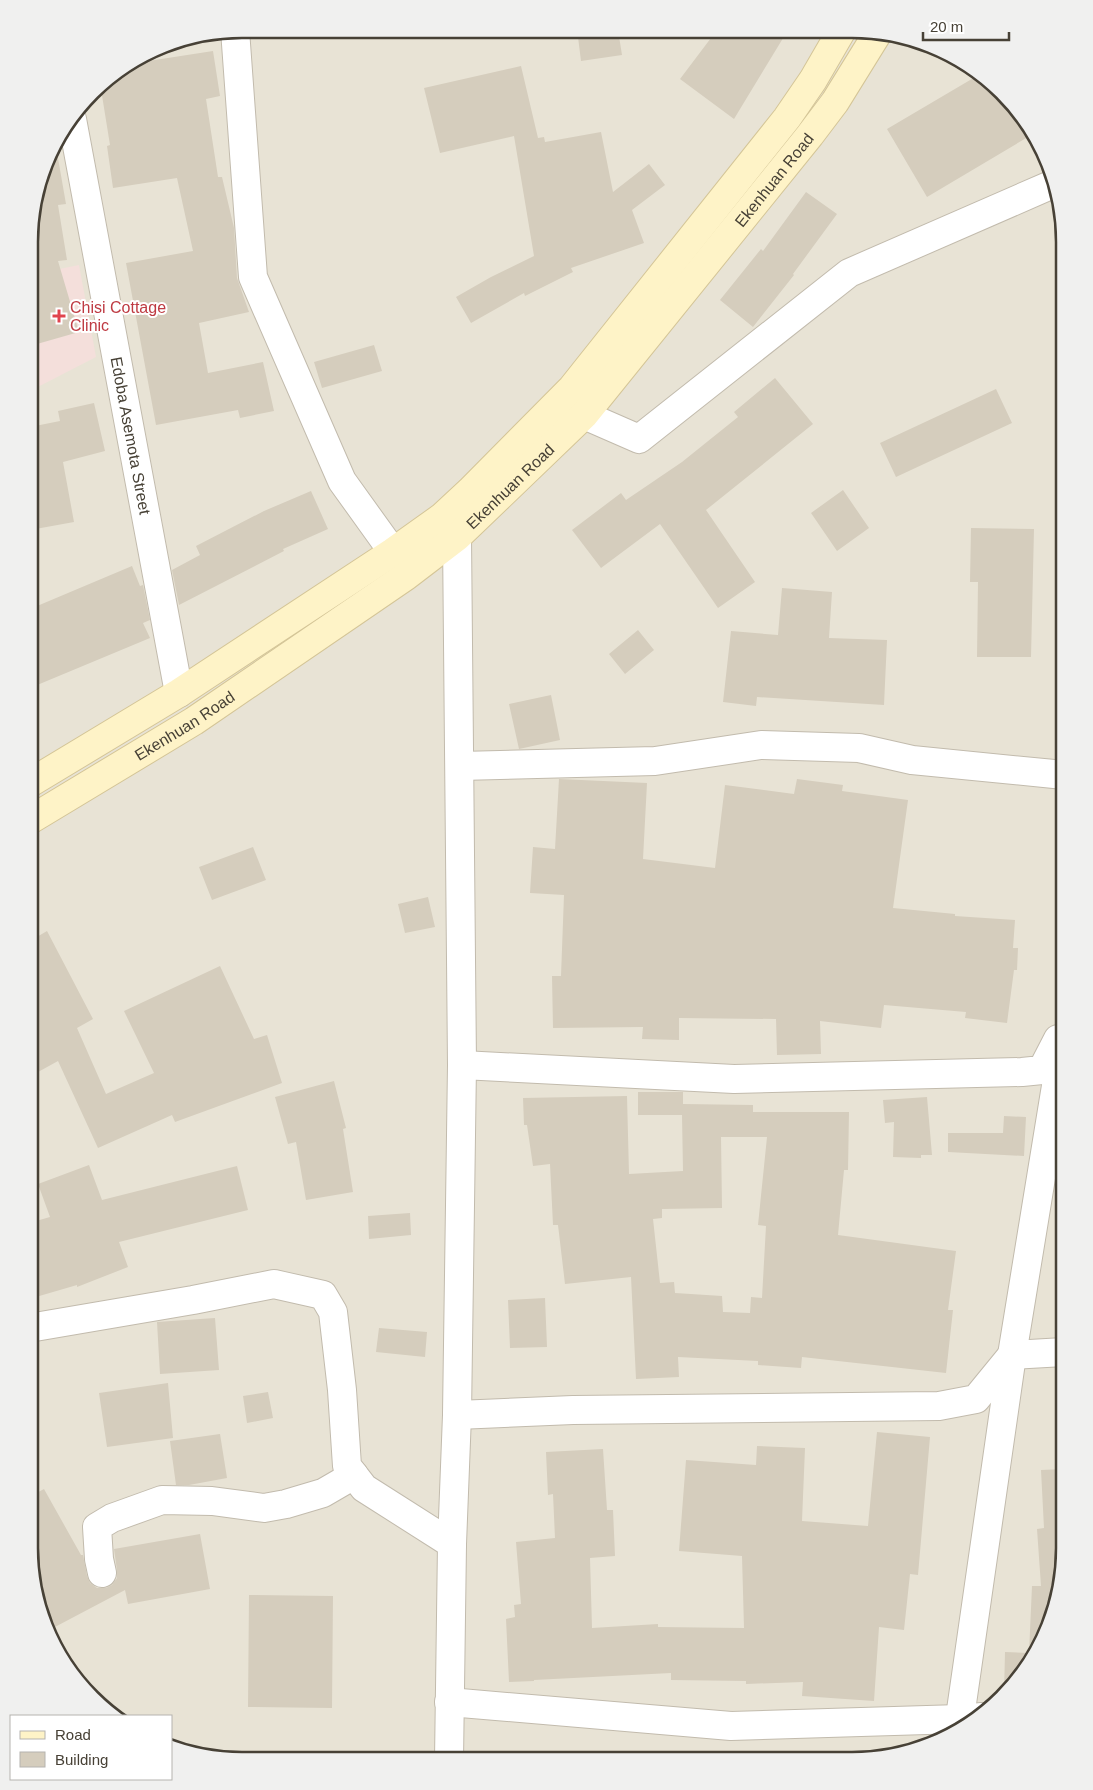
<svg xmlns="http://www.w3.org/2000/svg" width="1093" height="1790" font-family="Helvetica,sans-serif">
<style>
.residential{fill:#e8e3d5}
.medical{fill:#f4dfdb}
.building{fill:#d5cdbd;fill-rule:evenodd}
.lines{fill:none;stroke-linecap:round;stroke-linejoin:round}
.street-casing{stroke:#c2bbad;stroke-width:30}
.secondary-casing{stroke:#d4c597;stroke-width:30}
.street{stroke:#fff;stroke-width:28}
.secondary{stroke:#fef3c7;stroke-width:28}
.health-dot{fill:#e0444e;stroke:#fff;stroke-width:2}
.labels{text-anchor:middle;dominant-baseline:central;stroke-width:4;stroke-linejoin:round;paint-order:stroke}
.street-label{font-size:16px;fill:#474136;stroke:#fff}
.health-label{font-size:16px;fill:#be3a42;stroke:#fff;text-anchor:start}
.rim{fill:none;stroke:#474136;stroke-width:2.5}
</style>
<rect width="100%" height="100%" fill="#f4f0e7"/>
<path class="residential" d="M 241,29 L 880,31 L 933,45 L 981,73 L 1021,112 L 1048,160 L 1064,241 L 1064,1563 L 1053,1617 L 1021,1678 L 981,1718 L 933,1745 L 852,1761 L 214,1759 L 171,1748 L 171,1716 L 111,1716 L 73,1678 L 45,1630 L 29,1549 L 31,214 L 51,147 L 101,82 L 160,45 Z"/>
<path class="medical" d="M 79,265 L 96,357 L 30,391 L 30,275 Z"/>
<path class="building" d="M 578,30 L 618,30 L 622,55 L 581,61 L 578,37 L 579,36 Z
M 717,30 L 788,30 L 734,119 L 680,79 Z
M 213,51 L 220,96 L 206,99 L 218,177 L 222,177 L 234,228 L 237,278 L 249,312 L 199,323 L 208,373 L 263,362 L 274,411 L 240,418 L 238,410 L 156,425 L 126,263 L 193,251 L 177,178 L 113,188 L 107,146 L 110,145 L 100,83 L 129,64 Z
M 521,66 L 538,138 L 544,137 L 545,142 L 601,132 L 613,192 L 649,164 L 665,185 L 632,210 L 644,243 L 571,268 L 573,272 L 525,296 L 524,293 L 471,323 L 456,297 L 491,277 L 534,256 L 514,136 L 440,153 L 424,88 Z
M 982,73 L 1021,112 L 1033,134 L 927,197 L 887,129 Z
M 55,141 L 66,204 L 58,205 L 67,260 L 58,261 L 79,332 L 30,346 L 31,214 L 51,147 Z
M 806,192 L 837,214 L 793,274 L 794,275 L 753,327 L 720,300 L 761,249 L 763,251 Z
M 374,345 L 382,371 L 322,388 L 314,362 Z
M 775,378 L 813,424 L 706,510 L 755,582 L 718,608 L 660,524 L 601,568 L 572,530 L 621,493 L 626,500 L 682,462 L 738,417 L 734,412 Z
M 996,389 L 1012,423 L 896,477 L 880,443 Z
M 94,403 L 105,451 L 63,462 L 74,522 L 30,530 L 30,427 L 60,421 L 58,411 Z
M 843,490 L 869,528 L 837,551 L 811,513 Z
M 311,491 L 328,529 L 283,549 L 284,551 L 179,605 L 172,570 L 200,555 L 196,546 L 264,511 Z
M 971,528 L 1034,529 L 1031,657 L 977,657 L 978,582 L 970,582 Z
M 132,566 L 140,586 L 143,585 L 150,620 L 143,623 L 150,638 L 30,688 L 30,609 Z
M 782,588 L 832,592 L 829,638 L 887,640 L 884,705 L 757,697 L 756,706 L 723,702 L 731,631 L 778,635 Z
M 638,630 L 654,650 L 625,674 L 609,654 Z
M 551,695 L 560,740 L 519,749 L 509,704 Z
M 559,779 L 647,783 L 643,859 L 715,868 L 725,785 L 794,794 L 797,779 L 843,785 L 842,791 L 908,800 L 893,908 L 955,914 L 955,916 L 1015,920 L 1013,948 L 1018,948 L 1017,970 L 1014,970 L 1007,1023 L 965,1018 L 966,1012 L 884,1005 L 881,1028 L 820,1021 L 821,1054 L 777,1055 L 776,1019 L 679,1018 L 679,1040 L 642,1039 L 643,1027 L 553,1028 L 552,976 L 561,976 L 564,895 L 530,893 L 533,847 L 555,849 Z
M 253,847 L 266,880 L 212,900 L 199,867 Z
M 428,897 L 435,927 L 405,933 L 398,904 Z
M 47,931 L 93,1019 L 77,1028 L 106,1094 L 154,1073 L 124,1011 L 220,966 L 254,1039 L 267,1035 L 282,1083 L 175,1122 L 172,1115 L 98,1148 L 58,1061 L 29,1077 L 30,941 Z
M 334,1081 L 346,1128 L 343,1129 L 353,1192 L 306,1200 L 296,1142 L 288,1144 L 275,1097 Z
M 638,1092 L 683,1092 L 683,1104 L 753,1105 L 753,1112 L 849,1112 L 848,1170 L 844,1170 L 838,1235 L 956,1251 L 948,1310 L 953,1310 L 946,1373 L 802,1357 L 801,1368 L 758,1365 L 758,1361 L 678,1357 L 679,1377 L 636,1379 L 631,1277 L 565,1284 L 558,1225 L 553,1225 L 550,1164 L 533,1166 L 527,1125 L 524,1125 L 523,1098 L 627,1096 L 629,1174 L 683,1171 L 682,1115 L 638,1115 ZM 721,1137 L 767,1137 L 758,1225 L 766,1226 L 762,1298 L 751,1297 L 750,1313 L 723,1312 L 722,1296 L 675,1293 L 674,1282 L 660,1283 L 653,1219 L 662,1218 L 662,1209 L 722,1208 Z
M 927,1097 L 932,1155 L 921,1155 L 921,1158 L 893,1157 L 894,1122 L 885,1123 L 883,1100 Z
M 1004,1116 L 1026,1117 L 1024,1156 L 948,1152 L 948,1133 L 1003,1133 Z
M 89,1165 L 102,1200 L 237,1166 L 248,1210 L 119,1242 L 128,1267 L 77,1287 L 77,1285 L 29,1299 L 29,1223 L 50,1217 L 38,1184 Z
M 410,1213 L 411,1235 L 369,1239 L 368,1216 Z
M 545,1298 L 547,1347 L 510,1348 L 508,1300 Z
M 215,1318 L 219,1370 L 160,1374 L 157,1322 Z
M 379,1328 L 427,1332 L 425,1357 L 376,1352 Z
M 168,1383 L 173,1438 L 107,1447 L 99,1393 Z
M 268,1392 L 273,1418 L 247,1423 L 243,1396 Z
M 877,1432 L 930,1437 L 918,1575 L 910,1574 L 904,1630 L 879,1627 L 874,1701 L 802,1696 L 803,1682 L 746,1684 L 746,1681 L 671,1680 L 671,1673 L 534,1680 L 534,1681 L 509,1682 L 506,1619 L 515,1617 L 514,1605 L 521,1604 L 516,1542 L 555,1538 L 553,1494 L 548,1495 L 546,1452 L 603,1449 L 607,1510 L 613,1510 L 615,1556 L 590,1558 L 592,1628 L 658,1624 L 658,1627 L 744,1628 L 742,1556 L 679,1551 L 686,1460 L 756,1465 L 757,1446 L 805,1448 L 802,1521 L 868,1526 Z
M 220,1434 L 227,1478 L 189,1485 L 176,1485 L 170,1441 Z
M 1064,1469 L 1064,1563 L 1053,1617 L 1021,1678 L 1004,1694 L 1005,1652 L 1029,1653 L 1032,1586 L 1041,1586 L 1037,1529 L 1044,1528 L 1041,1470 Z
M 44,1489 L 81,1555 L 83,1555 L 87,1576 L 90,1583 L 97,1588 L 106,1588 L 112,1585 L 117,1578 L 117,1570 L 114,1549 L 200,1534 L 210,1589 L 128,1604 L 125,1590 L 53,1628 L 40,1603 L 29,1549 L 29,1497 Z
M 249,1595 L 333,1596 L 332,1708 L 248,1707 Z"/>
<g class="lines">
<defs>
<g id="street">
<path d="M 235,30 L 253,277 L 342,481 L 393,552"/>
<path id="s1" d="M 72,119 L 179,693"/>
<path d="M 584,415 L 639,439 L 849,273 L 1053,184"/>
<path d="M 460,766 L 655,761 L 761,745 L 859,748 L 912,760 L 1064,775"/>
<path d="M 462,1065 L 734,1079 L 1022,1072 L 1042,1070 L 1058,1039"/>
<path d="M 29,1328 L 193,1300 L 274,1284 L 323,1295 L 333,1312 L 342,1390 L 347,1466 L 364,1488 L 452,1544"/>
<path d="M 457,1415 L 573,1410 L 939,1406 L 976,1399 L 1012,1355 L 1064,1352"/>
<path d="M 102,1573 L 99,1559 L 97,1527 L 112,1518 L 162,1500 L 212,1501 L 264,1508 L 286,1504 L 323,1493 L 354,1475"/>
<path d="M 449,1702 L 731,1726 L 960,1719 L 982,1717"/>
<path d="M 958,1731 L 1012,1355 L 1064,1037"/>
<path d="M 449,1760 L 452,1544 L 457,1415 L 462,1065 L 457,537"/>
</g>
<g id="secondary">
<path d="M 30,783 L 179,693 L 393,552 L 442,517 L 470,491 L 572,388 L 787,118 L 813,80 L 842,30"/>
<path id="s2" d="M 30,820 L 194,721 L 406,576 L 457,537 L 584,415 L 810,135 L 835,102 L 879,31"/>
</g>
</defs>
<use href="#street" class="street-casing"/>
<use href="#secondary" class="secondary-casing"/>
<use href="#street" class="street"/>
<use href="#secondary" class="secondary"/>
</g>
<path class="health-dot" d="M56.5 308.5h5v5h5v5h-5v5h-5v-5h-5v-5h5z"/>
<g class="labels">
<g class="street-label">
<text stroke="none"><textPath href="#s2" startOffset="991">Ekenhuan Road</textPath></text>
<text stroke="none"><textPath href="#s1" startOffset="322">Edoba Asemota Street</textPath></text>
<text stroke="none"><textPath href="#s2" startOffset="586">Ekenhuan Road</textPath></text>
<text stroke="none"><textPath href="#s2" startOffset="181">Ekenhuan Road</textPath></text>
</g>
<g class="health-label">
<text x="70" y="307">Chisi Cottage<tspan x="70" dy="18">Clinic</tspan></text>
</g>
</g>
<path d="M0 0H1093V1790H0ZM242 38H852A204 204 0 0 1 1056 242V1548A204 204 0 0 1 852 1752H242A204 204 0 0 1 38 1548V242A204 204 0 0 1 242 38Z" fill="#f0f0ef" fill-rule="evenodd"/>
<path class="rim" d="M242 38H852A204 204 0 0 1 1056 242V1548A204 204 0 0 1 852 1752H242A204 204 0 0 1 38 1548V242A204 204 0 0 1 242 38Z"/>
<rect x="10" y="1715" width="162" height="65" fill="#ffffff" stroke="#b5b3af"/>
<rect x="20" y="1731" width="25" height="8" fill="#fef3c7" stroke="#b5b3af"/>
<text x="55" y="1740" font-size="15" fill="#474136">Road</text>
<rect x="20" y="1752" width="25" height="15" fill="#d5cdbd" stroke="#b5b3af"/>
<text x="55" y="1765" font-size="15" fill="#474136">Building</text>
<path d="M923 32v8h86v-8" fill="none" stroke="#474136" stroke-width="2.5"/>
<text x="930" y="32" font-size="15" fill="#474136" stroke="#ffffff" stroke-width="4" paint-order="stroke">20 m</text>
</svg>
